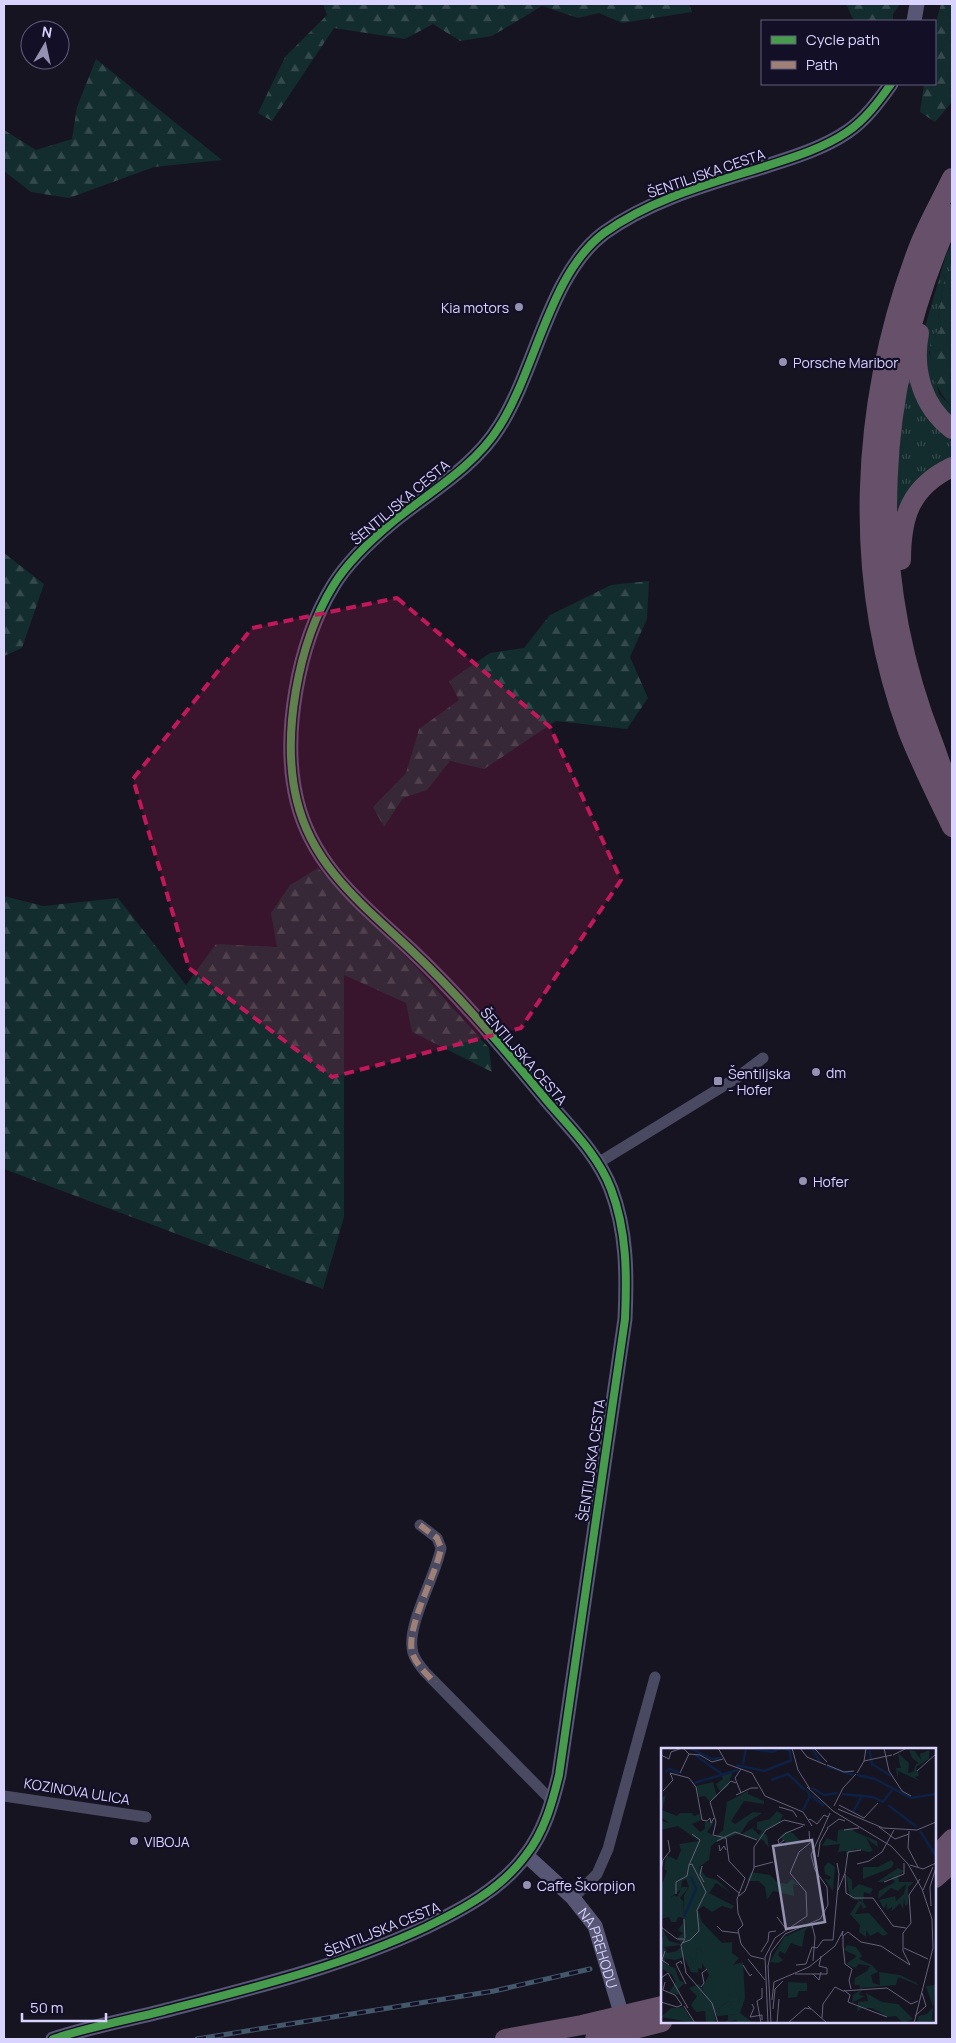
<svg xmlns="http://www.w3.org/2000/svg" width="956" height="2043" font-family="Manrope,sans-serif">
<style>
.grass{fill:url(#grass-tufts)}
.forest{fill:url(#forest-firs)}
.lines{fill:none;stroke-linecap:round;stroke-linejoin:round}
.street{stroke:#4a4962;stroke-width:11}
.secondary{stroke:#575674;stroke-width:15}
.highway{stroke:#67516a;stroke-width:20}
.rail-casing{stroke:#43596b;stroke-width:5}
.rail{stroke:#130f26;stroke-width:3;stroke-dasharray:9;stroke-linecap:butt}
.quiet{stroke:#9e8076;stroke-width:6;stroke-dasharray:12 6;stroke-linecap:butt}
.cycleway-casing{stroke:#130f26;stroke-width:11}
.cycleway{stroke:#469c4c;stroke-width:8}
.marked{fill:#c2185b;fill-opacity:0.2;stroke:#c2185b;stroke-width:4;stroke-dasharray:10 6;stroke-linejoin:round}
.poi-dot{fill:#9591b1;stroke:#130f26;stroke-width:2}
.labels{text-anchor:middle;dominant-baseline:central;stroke-width:4.5;stroke-linejoin:round;paint-order:stroke}
.street-label{font-size:14px;fill:#d9d4ff;stroke:#130f26}
.poi-label{font-size:14px;fill:#d9d4ff;stroke:#130f26;text-anchor:start}
.inset-river{fill:none;stroke:#0d2144;stroke-width:2.5}
.inset-road{fill:none;stroke:#64617a;stroke-width:1}
.view{fill:#9591b1;fill-opacity:0.15;stroke:#9591b1;stroke-width:2.5}
.inset-edge{fill:none;stroke:#d9d4ff;stroke-width:2.5}
</style>
<defs>
<pattern id="grass-tufts" width="24" height="20" patternUnits="userSpaceOnUse" patternTransform="scale(1.25)"><rect width="24" height="20" fill="#132c2d"/><path d="M3 7l-1-3M5 7V3M7 7l1-3M15 17l-1-3M17 17v-4M19 17l1-3" fill="none" stroke="#354a4c"/></pattern>
<pattern id="forest-firs" width="22" height="20" patternUnits="userSpaceOnUse" patternTransform="scale(1.25)"><rect width="22" height="20" fill="#132c2d"/><path d="M5 1l3.5 6h-7zM16 11l3.5 6h-7z" fill="#354a4c"/></pattern>
</defs>
<rect width="100%" height="100%" fill="#161421"/>
<path class="grass" d="M 952,243 L 952,270 L 945,275 L 938,319 L 940,332 L 929,352 L 939,394 L 952,407 L 952,421 L 923,378 L 922,337 L 946,255 Z
M 909,361 L 952,436 L 952,462 L 899,525 L 896,482 Z"/>
<path class="forest" d="M 323,4 L 689,4 L 692,12 L 622,23 L 599,13 L 578,18 L 542,6 L 492,36 L 460,41 L 433,24 L 405,39 L 334,28 L 272,121 L 258,113 L 285,57 L 327,15 Z
M 846,4 L 900,4 L 893,14 L 893,21 L 854,21 Z
M 941,4 L 952,4 L 952,102 L 935,122 L 920,112 L 924,84 L 935,84 L 935,26 Z
M 96,59 L 222,160 L 154,167 L 69,198 L 31,192 L 4,171 L 4,130 L 36,150 L 72,139 L 77,107 Z
M 952,270 L 952,407 C 932,386 928,363 931,335 L 940,331 L 938,319 L 945,275 Z
M 4,553 L 44,584 L 22,648 L 4,656 Z
M 649,581 L 647,619 L 630,657 L 648,698 L 627,729 L 556,721 L 484,769 L 450,761 L 427,790 L 403,798 L 384,827 L 373,807 L 406,773 L 419,729 L 459,700 L 449,681 L 490,653 L 524,648 L 550,615 L 611,585 Z
M 318,868 L 417,968 L 489,1048 L 492,1072 L 412,1032 L 406,1003 L 344,975 L 344,1217 L 323,1289 L 4,1169 L 4,896 L 43,906 L 118,898 L 186,985 L 216,944 L 277,947 L 271,913 L 290,885 Z"/>
<g class="lines">
<path class="street" d="M 598,1163 L 738,1077 L 763,1058
M 420,1525 L 437,1538 L 441,1548 C 436,1576 405,1627 413,1653 C 415,1660 420,1666 425,1672 L 553,1802
M 4,1796 L 146,1817
M 573,1898 L 597,1874 L 608,1849 L 655,1677"/>
<g class="secondary">
<path d="M 914,21 L 917,4"/>
<path id="s1" d="M 526,1855 L 573,1898 L 595,1926 L 619,2006"/>
<path d="M 53,2039 C 89,2027 127,2020 163,2011 C 252,1988 343,1966 426,1927 C 463,1909 501,1889 526,1855 C 544,1832 552,1804 559,1775 L 625,1319 C 627,1275 627,1231 611,1189 C 598,1155 571,1129 548,1102 C 505,1050 460,996 410,949 C 363,905 313,867 297,801 C 281,736 298,643 333,586 C 348,561 372,539 395,520 C 430,492 475,466 499,427 C 536,370 549,274 604,233 C 651,199 708,184 763,167 C 791,158 822,149 847,132 C 865,120 879,101 891,84"/>
</g>
<path class="highway" d="M 952,178 C 941,201 927,225 918,249 C 860,402 851,576 908,731 C 921,764 937,796 952,827
M 952,214 C 875,384 864,568 933,743 C 939,759 944,776 952,792
M 919,333 C 912,370 922,406 952,429
M 901,560 C 901,517 910,487 952,467
M 935,1857 L 952,1839
M 935,1878 L 952,1863
M 505,2039 L 582,2025 L 662,2006
M 595,2039 L 662,2022"/>
<defs>
<path id="rail" d="M 197,2039 L 494,1991 L 590,1969"/>
</defs>
<use href="#rail" class="rail-casing"/>
<use href="#rail" class="rail"/>
<path class="quiet" d="M 420,1525 L 437,1538 L 441,1548 C 436,1576 406,1626 412,1652 C 416,1665 427,1674 435,1683"/>
<defs>
<path id="cycleway" d="M 53,2039 C 89,2027 127,2020 163,2011 C 252,1988 343,1966 426,1927 C 463,1909 501,1889 526,1855 C 544,1832 552,1804 559,1775 L 625,1319 C 627,1275 627,1231 611,1189 C 598,1155 571,1129 548,1102 C 505,1050 460,996 410,949 C 363,905 313,867 297,801 C 281,736 298,643 333,586 C 348,561 372,539 395,520 C 430,492 475,466 499,427 C 536,370 549,274 604,233 C 651,199 708,184 763,167 C 791,158 822,149 847,132 C 865,120 879,101 891,84"/>
</defs>
<use href="#cycleway" class="cycleway-casing"/>
<use href="#cycleway" class="cycleway"/>
</g>
<path class="marked" d="M 397,598 L 550,727 L 621,880 L 521,1028 L 332,1077 L 189,968 L 133,779 L 252,628 Z"/>
<g class="poi-dot">
<circle cx="519" cy="307" r="5"/>
<circle cx="783" cy="362" r="5"/>
<circle cx="816" cy="1072" r="5"/>
<rect x="713" y="1076" width="10" height="10" rx="2.5"/>
<circle cx="803" cy="1181" r="5"/>
<circle cx="134" cy="1841" r="5"/>
<circle cx="527" cy="1885" r="5"/>
</g>
<g class="labels">
<g class="street-label">
<text transform="translate(706 173) rotate(-19)">ŠENTILJSKA CESTA</text>
<text transform="translate(400 502) rotate(-40)">ŠENTILJSKA CESTA</text>
<text transform="translate(524 1056) rotate(49)">ŠENTILJSKA CESTA</text>
<text transform="translate(591 1460) rotate(-82)">ŠENTILJSKA CESTA</text>
<text transform="translate(77 1791) rotate(9)">KOZINOVA ULICA</text>
<text transform="translate(382 1929) rotate(-22)">ŠENTILJSKA CESTA</text>
<text stroke="none"><textPath href="#s1" startOffset="121">NA PREHODU</textPath></text>
</g>
<g class="poi-label">
<text x="509" y="307" text-anchor="end">Kia motors</text>
<text x="793" y="362">Porsche Maribor</text>
<text x="826" y="1072">dm</text>
<text x="728" y="1073">Šentiljska<tspan x="728" dy="16">- Hofer</tspan></text>
<text x="813" y="1181">Hofer</text>
<text x="144" y="1841">VIBOJA</text>
<text x="537" y="1885">Caffe Škorpijon</text>
</g>
</g>
<g transform="translate(661 1748)">
<rect width="275" height="275" fill="#161421"/>
<path d="M 21,139 L 28,139 L 19,150 L 22,153 L 23,170 L 17,169 L 15,174 L 10,174 L 8,169 L 0,171 L 0,143 L 9,151 L 13,147 L 16,149 ZM 2,182 L 8,193 L 23,197 L 33,215 L 36,205 L 33,202 L 38,200 L 41,204 L 41,221 L 37,220 L 37,225 L 30,224 L 23,209 L 14,212 L 3,210 L 5,202 L 6,205 L 16,203 L 20,199 L 20,197 L 2,199 ZM 73,238 L 79,251 L 75,267 L 57,265 L 57,261 L 62,257 L 68,253 L 71,255 L 71,248 L 66,245 Z" fill="#132c2d"/>
<path d="M 248,2 L 254,3 L 260,12 L 259,6 L 268,2 L 268,11 L 255,19 L 258,27 L 254,29 L 259,33 L 237,23 L 237,29 L 236,27 L 235,20 L 240,20 L 239,18 L 237,5 L 248,15 L 247,25 L 252,24 L 255,16 L 258,15 L 251,10 ZM 72,23 L 67,38 L 61,43 L 58,42 L 55,36 L 62,31 L 60,27 ZM 52,34 L 56,49 L 48,53 L 44,48 L 38,49 L 35,38 ZM 87,43 L 87,46 L 103,53 L 103,56 L 83,53 L 70,73 L 74,76 L 92,64 L 101,65 L 87,74 L 80,85 L 55,94 L 50,98 L 48,112 L 38,119 L 45,129 L 56,132 L 70,145 L 55,135 L 48,145 L 73,158 L 71,161 L 61,158 L 51,164 L 42,158 L 37,162 L 41,174 L 61,195 L 71,194 L 71,205 L 78,210 L 72,217 L 82,214 L 84,250 L 79,265 L 91,274 L 97,275 L 76,275 L 75,272 L 62,275 L 67,272 L 67,267 L 56,268 L 41,240 L 48,227 L 41,215 L 41,204 L 38,200 L 34,202 L 36,205 L 34,216 L 16,190 L 22,185 L 17,182 L 22,175 L 23,147 L 28,139 L 25,131 L 21,133 L 20,141 L 10,149 L 10,154 L 2,151 L 0,139 L 6,123 L 3,121 L 5,107 L 16,112 L 20,102 L 18,96 L 38,93 L 17,78 L 0,82 L 0,73 L 8,75 L 0,69 L 0,50 L 5,47 L 1,62 L 16,68 L 19,65 L 31,65 L 33,68 L 39,66 L 40,72 L 31,76 L 39,84 L 44,81 L 44,74 L 53,74 L 46,84 L 55,89 L 62,82 L 66,54 ZM 73,239 L 79,252 L 74,267 L 60,264 L 59,260 L 58,265 L 57,261 L 62,257 L 68,253 L 71,257 L 71,248 L 67,245 ZM 116,63 L 122,67 L 119,74 L 101,85 L 106,87 L 108,100 L 102,92 L 84,89 L 82,85 L 91,80 L 98,87 L 101,83 L 96,81 L 96,74 L 109,71 ZM 191,80 L 194,84 L 216,93 L 217,99 L 205,90 L 212,103 L 208,104 L 194,101 L 185,107 L 185,103 L 177,104 L 179,96 L 161,98 L 166,90 L 176,94 L 177,82 ZM 124,84 L 132,85 L 140,94 L 126,97 L 123,101 L 125,96 L 119,88 ZM 230,112 L 233,115 L 230,120 L 202,131 L 202,119 L 217,119 ZM 167,114 L 174,119 L 172,143 L 163,130 L 168,132 L 170,129 L 164,126 L 163,119 ZM 237,120 L 243,123 L 237,128 L 238,134 L 253,134 L 247,139 L 247,156 L 244,158 L 243,150 L 242,161 L 239,155 L 231,163 L 231,159 L 226,162 L 226,155 L 223,161 L 218,152 L 234,148 L 235,153 L 243,146 L 245,136 L 237,143 L 230,140 L 217,151 L 218,143 L 234,134 L 230,129 L 222,134 L 216,134 ZM 90,124 L 109,127 L 116,134 L 126,136 L 131,131 L 139,138 L 132,136 L 133,148 L 112,143 L 106,152 L 104,139 L 98,133 L 86,133 ZM 185,127 L 191,132 L 191,142 L 198,136 L 212,141 L 209,146 L 203,144 L 202,154 L 189,150 ZM 199,151 L 206,159 L 197,163 L 202,160 L 200,156 L 194,166 L 208,165 L 227,186 L 222,188 L 217,184 L 209,188 L 205,182 L 205,189 L 198,184 L 199,177 L 189,166 ZM 150,177 L 152,181 L 147,179 L 144,183 L 141,199 L 130,195 L 124,206 L 119,203 L 117,207 L 122,212 L 117,215 L 109,214 L 123,189 ZM 0,187 L 4,193 L 2,199 L 5,201 L 4,216 L 14,220 L 18,232 L 24,235 L 17,241 L 18,247 L 8,244 L 15,234 L 11,227 L 0,220 ZM 186,197 L 195,199 L 201,208 L 198,211 L 211,217 L 217,224 L 210,227 L 212,235 L 219,237 L 218,224 L 239,227 L 256,235 L 257,237 L 237,229 L 235,237 L 202,240 L 198,247 L 204,248 L 191,255 L 192,247 L 200,242 L 198,237 L 193,237 L 194,230 L 206,223 L 209,218 L 198,216 L 194,220 L 185,216 L 196,208 L 183,202 ZM 127,234 L 146,235 L 146,243 L 138,243 L 136,249 L 127,250 ZM 275,237 L 271,270 L 274,275 L 256,275 L 257,268 L 266,266 L 272,259 L 265,238 ZM 205,245 L 221,254 L 237,256 L 252,271 L 242,275 L 235,268 L 227,269 L 211,260 L 201,260 L 196,264 L 197,254 L 207,253 ZM 22,259 L 33,275 L 0,269 L 10,260 Z" fill="#132c2d" fill-rule="evenodd"/>
<path d="M 38,236 L 51,256 L 55,275 L 45,275 L 44,263 L 35,264 L 30,257 L 36,248 L 28,240 Z" fill="#132c2d"/>
<path class="inset-river" d="M 29,0 L 51,11 L 60,10M 87,0 L 111,4 L 120,0M 122,0 L 129,3 L 130,12M 151,0 L 159,14M 208,0 L 211,16 L 230,28M 34,7 L 61,26M 82,16 L 85,0M 75,17 L 103,23 L 131,12M 166,18 L 192,27M 4,24 L 9,21 L 18,25M 196,27 L 214,31 L 250,50 L 275,46M 110,32 L 127,26 L 144,42M 33,35 L 77,22M 151,40 L 163,47 L 177,45M 181,46 L 212,49 L 222,54 L 231,42M 151,48 L 163,58M 227,57 L 256,79M 142,62 L 149,48 L 146,42M 192,64 L 201,48M 259,83 L 275,108M 23,169 L 35,141 L 30,129"/>
<path class="inset-road" d="M 22,0 L 28,6 L 39,7 L 51,14 L 62,11M 57,0 L 66,16 L 91,25 L 104,48 L 142,64 L 151,78M 131,0 L 137,22 L 149,41M 139,0 L 146,9 L 165,17M 153,0 L 166,14M 223,0 L 228,23 L 241,43 L 250,48M 0,7 L 8,11 L 10,4 L 21,0M 232,7 L 246,0M 203,13 L 231,7M 166,17 L 183,24 L 193,23M 80,21 L 74,30 L 80,45M 256,23 L 275,6M 19,25 L 28,6M 196,25 L 203,13 L 205,0M 146,39 L 172,63 L 230,98 L 247,116 L 261,141 L 271,171 L 272,200 L 253,275M 2,43 L 12,32 L 9,25 L 28,30 L 35,39 L 41,72 L 46,73 L 49,70 L 50,75 L 53,70M 75,47 L 90,40 L 97,40M 178,57 L 203,70 L 217,55M 173,58 L 182,40 L 195,26M 118,59 L 132,63 L 136,69M 177,61 L 222,80 L 256,82 L 275,74M 147,73 L 149,71 L 156,76 L 163,67 L 167,69M 218,79 L 234,91 L 248,86M 166,80 L 178,71 L 184,73M 183,82 L 198,80M 248,83 L 247,100 L 257,119M 65,90 L 68,113 L 84,130 L 76,151 L 77,165 L 82,177 L 77,182 L 80,196 L 90,208 L 103,211M 65,90 L 52,87 L 55,74 L 49,54 L 70,33 L 75,35M 123,92 L 118,96 L 117,92 L 125,85 L 142,78M 56,93 L 74,84 L 96,92M 58,97 L 59,103 L 63,98 L 65,102M 157,109 L 159,94 L 167,80M 196,116 L 208,113 L 221,104 L 233,82M 249,117 L 262,121 L 275,115M 41,118 L 39,127 L 43,134M 93,119 L 112,114M 0,123 L 2,112 L 9,103 L 7,92M 184,126 L 185,145 L 193,150 L 212,150 L 232,178 L 245,180M 56,127 L 78,145M 223,134 L 243,126 L 243,115M 177,142 L 184,125 L 187,104 L 200,102M 262,142 L 272,119M 15,146 L 15,134 L 26,128 L 28,117M 78,148 L 84,143 L 93,120 L 93,99 L 105,82 L 123,72 L 144,77M 270,158 L 269,139 L 275,119M 116,169 L 125,181M 23,171 L 24,190M 151,177 L 154,189 L 152,213M 56,178 L 61,183 L 77,185M 0,179 L 16,191 L 24,191 L 20,197 L 25,225 L 51,255 L 57,275M 21,195 L 29,192 L 38,183 L 36,162 L 45,144 L 31,116 L 28,117 L 39,92 L 31,86M 243,200 L 267,211M 4,203 L 1,212 L 8,217M 100,204 L 107,193 L 108,184 L 115,183M 87,211 L 104,232M 21,216 L 20,213 L 15,216 L 25,236M 82,217 L 89,228 L 91,226M 135,217 L 145,216 L 151,199 L 156,200 L 162,192 L 172,192 L 178,126 L 176,115M 134,226 L 166,226 L 166,220 L 158,218 L 160,208M 152,226 L 158,232 L 160,224M 0,230 L 7,225 L 27,260M 4,234 L 2,242 L 14,247 L 21,257M 40,239 L 43,235 L 41,225 L 46,221M 190,241 L 188,232 L 191,221 L 184,216 L 182,198 L 182,188 L 187,184 L 200,194 L 220,198 L 249,217 L 242,203 L 242,185 L 250,175 L 248,147 L 259,131M 183,242 L 189,247 L 187,254 L 226,269M 111,252 L 113,234 L 148,219 L 174,198 L 182,183 L 181,188M 0,254 L 16,259 L 21,257M 91,256 L 93,260 L 89,269 L 101,267 L 101,272M 23,258 L 34,275M 147,258 L 166,275M 112,261 L 114,241 L 122,233M 254,268 L 265,258 L 261,245M 161,270 L 162,256 L 174,239 L 182,243 L 226,240 L 250,256 L 257,253M 100,275 L 96,253 L 101,250 L 101,240M 107,275 L 104,209 L 114,190 L 146,168 L 145,144 L 129,125 L 138,104 L 149,95 L 148,83M 110,275 L 107,218 L 110,204 L 124,186 L 159,171 L 167,157 L 166,139 L 154,122 L 150,107 L 169,65M 116,275 L 118,251M 127,275 L 144,260 L 150,261"/>
<path class="view" d="M 151,92 L 164,174 L 125,181 L 112,98 Z"/>
<rect width="275" height="275" class="inset-edge"/>
</g>
<rect width="956" height="2043" fill="none" stroke="#d9d4ff" stroke-width="10"/>
<rect x="761" y="20" width="175" height="65" fill="#130f26" stroke="#625e7d"/>
<rect x="771" y="36" width="25" height="8" fill="#469c4c" stroke="#625e7d"/>
<text x="806" y="45" font-size="15" fill="#d9d4ff">Cycle path</text>
<rect x="771" y="61" width="25" height="8" fill="#9e8076" stroke="#625e7d"/>
<text x="806" y="70" font-size="15" fill="#d9d4ff">Path</text>
<g transform="translate(45 45) rotate(9)"><circle r="24" fill="#130f26" stroke="#625e7d"/>
<path d="M0-4L9 19L0 12L-9 19Z" fill="#9591b1"/>
<text y="-8" font-size="14" font-weight="bold" text-anchor="middle" fill="#d9d4ff">N</text>
</g>
<path d="M22 2013v8h84v-8" fill="none" stroke="#d9d4ff" stroke-width="2.5"/>
<text x="30" y="2013" font-size="15" fill="#d9d4ff" stroke="#130f26" stroke-width="4" paint-order="stroke">50 m</text>
</svg>
